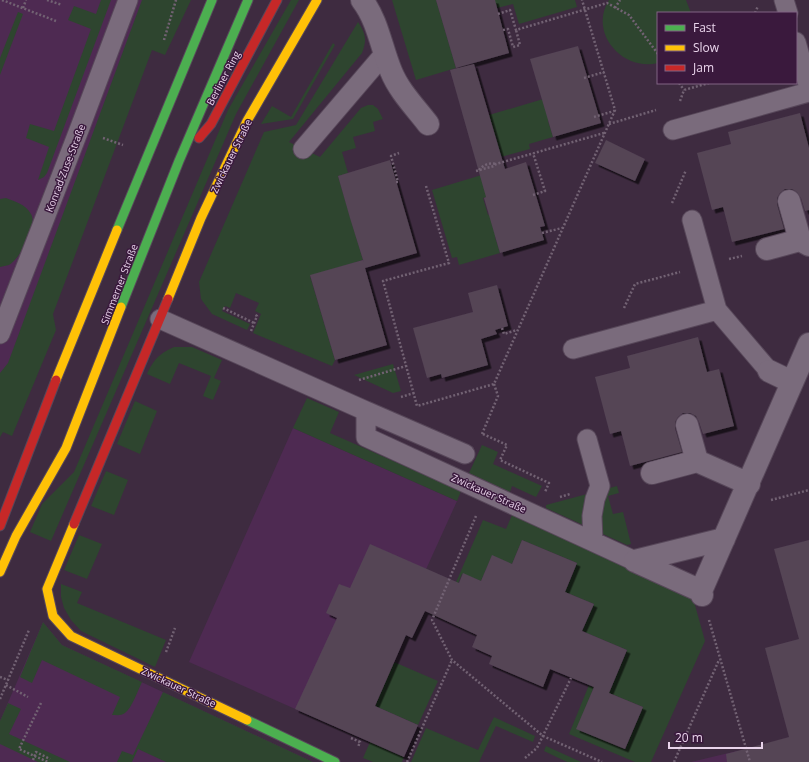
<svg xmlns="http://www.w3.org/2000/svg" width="809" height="762" font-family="'Open Sans',sans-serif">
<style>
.built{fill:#4e2a52}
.green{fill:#2e452f}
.building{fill:#544455;filter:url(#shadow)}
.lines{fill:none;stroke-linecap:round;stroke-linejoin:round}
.lane-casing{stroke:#574759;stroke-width:21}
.street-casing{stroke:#574759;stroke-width:24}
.fast-casing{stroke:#574759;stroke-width:11}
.slow-casing{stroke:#574759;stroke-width:11}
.jam-casing{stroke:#574759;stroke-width:11}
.path{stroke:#726273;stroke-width:2.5;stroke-dasharray:2 2;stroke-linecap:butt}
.lane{stroke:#7a6b7c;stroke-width:19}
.street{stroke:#7a6b7c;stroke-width:22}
.fast{stroke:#4caf50;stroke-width:9}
.slow{stroke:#ffc107;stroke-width:9}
.jam{stroke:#c62828;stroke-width:9}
.path-bridge{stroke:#726273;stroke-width:2.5;stroke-dasharray:2 2;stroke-linecap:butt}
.labels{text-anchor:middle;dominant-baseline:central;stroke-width:3;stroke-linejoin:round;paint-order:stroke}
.street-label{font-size:10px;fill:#e9d4eb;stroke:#3a193d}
</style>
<defs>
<filter id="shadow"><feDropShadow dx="3.5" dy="3.5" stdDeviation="0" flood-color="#0009"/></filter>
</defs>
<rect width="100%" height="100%" fill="#3e2b40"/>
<path class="built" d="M 0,0 L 161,0 L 0,418 Z
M 293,428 L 457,501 L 413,598 L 427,605 L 412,638 L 404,634 L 392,661 L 394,662 L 375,706 L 418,725 L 404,757 L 189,662 Z
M 43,622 L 62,645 L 313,762 L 0,762 L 0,721 Z
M 737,751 L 740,762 L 691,762 Z"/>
<path class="green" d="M 101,0 L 111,0 L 47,173 L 44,177 L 38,180 L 49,147 L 26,138 L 30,124 L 54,131 L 91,29 L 68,20 L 74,6 L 96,14 Z
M 142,0 L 191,0 L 165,55 L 152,50 L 53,314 L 56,330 L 12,436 L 3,432 L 0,437 L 0,373 L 8,363 Z
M 291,0 L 299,0 L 236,114 L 51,541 L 30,532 L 42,504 L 74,472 L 228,110 Z
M 392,0 L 436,0 L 456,68 L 416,80 Z
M 494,0 L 575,0 L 577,7 L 519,24 L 513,4 L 497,8 Z
M 609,0 L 686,0 L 691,13 L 658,13 L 658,63 C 623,72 588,33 609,0 Z
M 18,12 L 23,14 L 0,75 L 0,58 Z
M 358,22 C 366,34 367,40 362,53 L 289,142 L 320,157 L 361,108 L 368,105 L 373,105 L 378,109 L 383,119 L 373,122 L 375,131 L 353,137 L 356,148 L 342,152 L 348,173 L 338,176 L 363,260 L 310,276 L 335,360 L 332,366 L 253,333 L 261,314 L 255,311 L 259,303 L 236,293 L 230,308 L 225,306 L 222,311 L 250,324 L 247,330 L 212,314 L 201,299 L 199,282 L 264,132 L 296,125 Z
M 333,43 L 335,45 L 293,119 L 261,124 L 272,106 L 291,117 Z
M 550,97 L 556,119 L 548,121 L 553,137 L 529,144 L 530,149 L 501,157 L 489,115 Z
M 485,174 L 492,196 L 483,198 L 488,215 L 498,212 L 504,234 L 495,237 L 500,253 L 459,265 L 457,257 L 452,258 L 432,190 Z
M 6,198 C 16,202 25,204 31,214 C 38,225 20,259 9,265 C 6,266 3,266 0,267 L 0,199 Z
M 174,347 L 192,347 L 222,360 L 214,378 L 221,381 L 213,400 L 203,396 L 211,376 L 179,363 L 170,384 L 147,374 C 154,359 159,354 174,347 Z
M 393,364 L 401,391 L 393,393 L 354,375 Z
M 307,398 L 339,412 L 330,433 L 461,491 L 457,501 L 293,428 Z
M 135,401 L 157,411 L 140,454 L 117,444 Z
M 482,445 L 498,452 L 493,464 L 542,486 L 536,497 L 512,486 L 510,492 L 469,473 Z
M 106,471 L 128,480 L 114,515 L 91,506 Z
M 617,486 L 619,493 L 608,496 L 613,514 L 623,512 L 631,544 L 627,545 L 546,508 L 546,505 Z
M 512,515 L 693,598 L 705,641 L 651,762 L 635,762 L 569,734 L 589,685 L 594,687 L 577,729 L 625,749 L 643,707 L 609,693 L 627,650 L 582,631 L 594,604 L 565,592 L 577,563 L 522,540 L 512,564 L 492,556 L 481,581 L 462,574 L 443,619 L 440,619 L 483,520 L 506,529 Z
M 79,535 L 102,544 L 87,579 L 64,570 Z
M 61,584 L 82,592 L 77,603 L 166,640 L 155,667 L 81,631 L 71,620 L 64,608 L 61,597 Z
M 43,622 L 62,645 L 142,682 C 138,690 132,708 125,713 C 121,716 117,715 112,715 L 120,697 L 42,660 L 32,683 L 20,677 Z
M 394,662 L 438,681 L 418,725 L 375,706 Z
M 163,692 L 313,762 L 166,762 L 138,749 L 132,762 L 117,762 L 122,751 L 133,755 Z
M 8,703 L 21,709 L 9,734 L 70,762 L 38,762 L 0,744 L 0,721 Z
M 494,717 L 535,736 L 533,742 L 496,726 L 479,762 L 411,762 L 426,728 L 478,750 Z
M 370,742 L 404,757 L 402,762 L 373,762 L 363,758 Z
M 546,746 L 581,762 L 567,762 L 544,751 Z"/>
<path class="building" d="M 436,0 L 495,0 L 509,53 L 456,68 Z
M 578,46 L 601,123 L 553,137 L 530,59 Z
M 474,64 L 505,169 L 526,162 L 545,226 L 540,227 L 544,240 L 500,253 L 484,198 L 486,197 L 450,70 Z
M 800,113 L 809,148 L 809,210 L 805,211 L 801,198 L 797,192 L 792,189 L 785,189 L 780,193 L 777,198 L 777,204 L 784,229 L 732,242 L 723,207 L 712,210 L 697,153 L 731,144 L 728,132 Z
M 606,140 L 645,159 L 635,181 L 595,163 Z
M 390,160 L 417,253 L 365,268 L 387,345 L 335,360 L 310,275 L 363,260 L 364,263 L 350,218 L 338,176 Z
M 497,285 L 508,326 L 495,330 L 497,334 L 481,339 L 488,365 L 442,378 L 441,374 L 427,378 L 413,328 L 473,312 L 468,293 Z
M 698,337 L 707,372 L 719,369 L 734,426 L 703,434 L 699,422 L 696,416 L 690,413 L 683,413 L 678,417 L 675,422 L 675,428 L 682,452 L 630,466 L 621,431 L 610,434 L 595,377 L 630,368 L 627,356 Z
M 522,540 L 577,563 L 565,592 L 594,604 L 582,631 L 627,650 L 609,693 L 643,707 L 625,749 L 576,729 L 594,687 L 550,669 L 543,687 L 489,664 L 492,656 L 472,647 L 477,635 L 425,611 L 412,638 L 406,635 L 375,706 L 418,725 L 404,757 L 295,709 L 337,618 L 326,613 L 339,584 L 350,588 L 370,544 L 459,583 L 463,573 L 481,581 L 492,555 L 512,564 Z
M 809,540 L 809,762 L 727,762 L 726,754 L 789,737 L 765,648 L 799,639 L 774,549 Z"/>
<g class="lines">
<defs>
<path id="lane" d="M 784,0 L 788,13
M 796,42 L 809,88
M 673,130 L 809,92
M 303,149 L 385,53
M 692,220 L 717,310
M 160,319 L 366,411 L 366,437 L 635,561
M 0,334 L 79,130 L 128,0
M 573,349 L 717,310 L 769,371
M 366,411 L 465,454
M 587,439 L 600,486 L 595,499 L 592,516 L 593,541"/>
<path id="street" d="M 362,0 C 378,21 381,47 391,71 C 399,91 415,107 428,124
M 789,201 L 800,240
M 767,249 L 800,240 L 809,245
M 769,371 L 792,382
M 687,425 L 697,461
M 652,473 L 697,461 L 749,484
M 635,561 L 724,539
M 635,561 L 701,591
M 702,595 L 701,591 L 809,344"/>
<path id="fast" d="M 117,230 L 212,0
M 121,307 L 179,161 L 248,0
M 247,720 L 335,762"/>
<path id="slow" d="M 168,299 L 201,218 L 247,121 L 317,0
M 56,380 L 117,230
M 74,524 L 47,589 L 53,616 L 71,636 L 247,720
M 0,572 L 16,536 L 66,448 L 121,307"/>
<path id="jam" d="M 199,138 L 211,124 L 277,0
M 74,524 L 168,299
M 0,526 L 56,380"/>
</defs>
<use href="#lane" class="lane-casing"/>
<use href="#street" class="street-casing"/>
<use href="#fast" class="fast-casing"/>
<use href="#slow" class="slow-casing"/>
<use href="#jam" class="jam-casing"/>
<path class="path" d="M 2,0 L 56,21
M 47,0 L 62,5
M 23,8 L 26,0
M 615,8 L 620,0
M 755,13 L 758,6
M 498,14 L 510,10 L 516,30 L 607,3 L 629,15 L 658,54
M 503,30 L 508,29 L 513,47 L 520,45 L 516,30
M 164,40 L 176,0
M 584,78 L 604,72
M 679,83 L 684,90
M 680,101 L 684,90 L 709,83
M 594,117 L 614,111
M 609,124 L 656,110
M 103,138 L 123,145
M 479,170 C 483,165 490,162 496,164
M 476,171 L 494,166 L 496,164 L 604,133
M 396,182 L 398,182 L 391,156 L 399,153
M 426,186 L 449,263 L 383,281 L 417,406 L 494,384 L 615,110 L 582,0
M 533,195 L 545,191 L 533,153
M 672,203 L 686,170
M 542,233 L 562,228
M 729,259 L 742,256
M 223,308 L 254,323
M 624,308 L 635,284 L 680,272
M 502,328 L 504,334 L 517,330
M 251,331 L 257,316 L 254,314
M 359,380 L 406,366
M 401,397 L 414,393
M 482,434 L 498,396 L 494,384
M 483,434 L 507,445 L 500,460 L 549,483 L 545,492
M 560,497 L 570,494
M 771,500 L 809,490
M 476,516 L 432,620 L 452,660 L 543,736 L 602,762
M 709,620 L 750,762
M 166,652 L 175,628
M 0,677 L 8,680
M 6,685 L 28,697
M 0,699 L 29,630
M 41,703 L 19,749 L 48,762
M 351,738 L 360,742 L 358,747
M 525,758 L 537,748 L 571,678
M 407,762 L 452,660
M 674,762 L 719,660"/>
<use href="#lane" class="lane"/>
<use href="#street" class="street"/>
<use href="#fast" class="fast"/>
<use href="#slow" class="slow"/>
<use href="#jam" class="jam"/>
<path class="path-bridge" d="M 33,760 L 36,752 L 50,759"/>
</g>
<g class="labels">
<g class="street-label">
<text transform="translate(223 78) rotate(-62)">Berliner Ring</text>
<text transform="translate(231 156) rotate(-64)">Zwickauer Straße</text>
<text transform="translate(65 168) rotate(-69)">Konrad-Zuse-Straße</text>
<text transform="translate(119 284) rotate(-69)">Simmerner Straße</text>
<text transform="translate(489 493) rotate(24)">Zwickauer Straße</text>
<text transform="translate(179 687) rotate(25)">Zwickauer Straße</text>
</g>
</g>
<rect x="657" y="12" width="140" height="72" fill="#3a193d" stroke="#806483"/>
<rect x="665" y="25" width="20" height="6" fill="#4caf50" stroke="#806483"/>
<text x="693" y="32" font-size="12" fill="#e9d4eb">Fast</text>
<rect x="665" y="45" width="20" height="6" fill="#ffc107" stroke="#806483"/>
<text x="693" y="52" font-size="12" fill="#e9d4eb">Slow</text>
<rect x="665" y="65" width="20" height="6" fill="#c62828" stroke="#806483"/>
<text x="693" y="72" font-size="12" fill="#e9d4eb">Jam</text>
<path d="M669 742v6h93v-6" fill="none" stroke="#e9d4eb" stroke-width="2"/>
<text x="675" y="742" font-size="12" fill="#e9d4eb" stroke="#3a193d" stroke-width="3" paint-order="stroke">20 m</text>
</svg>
